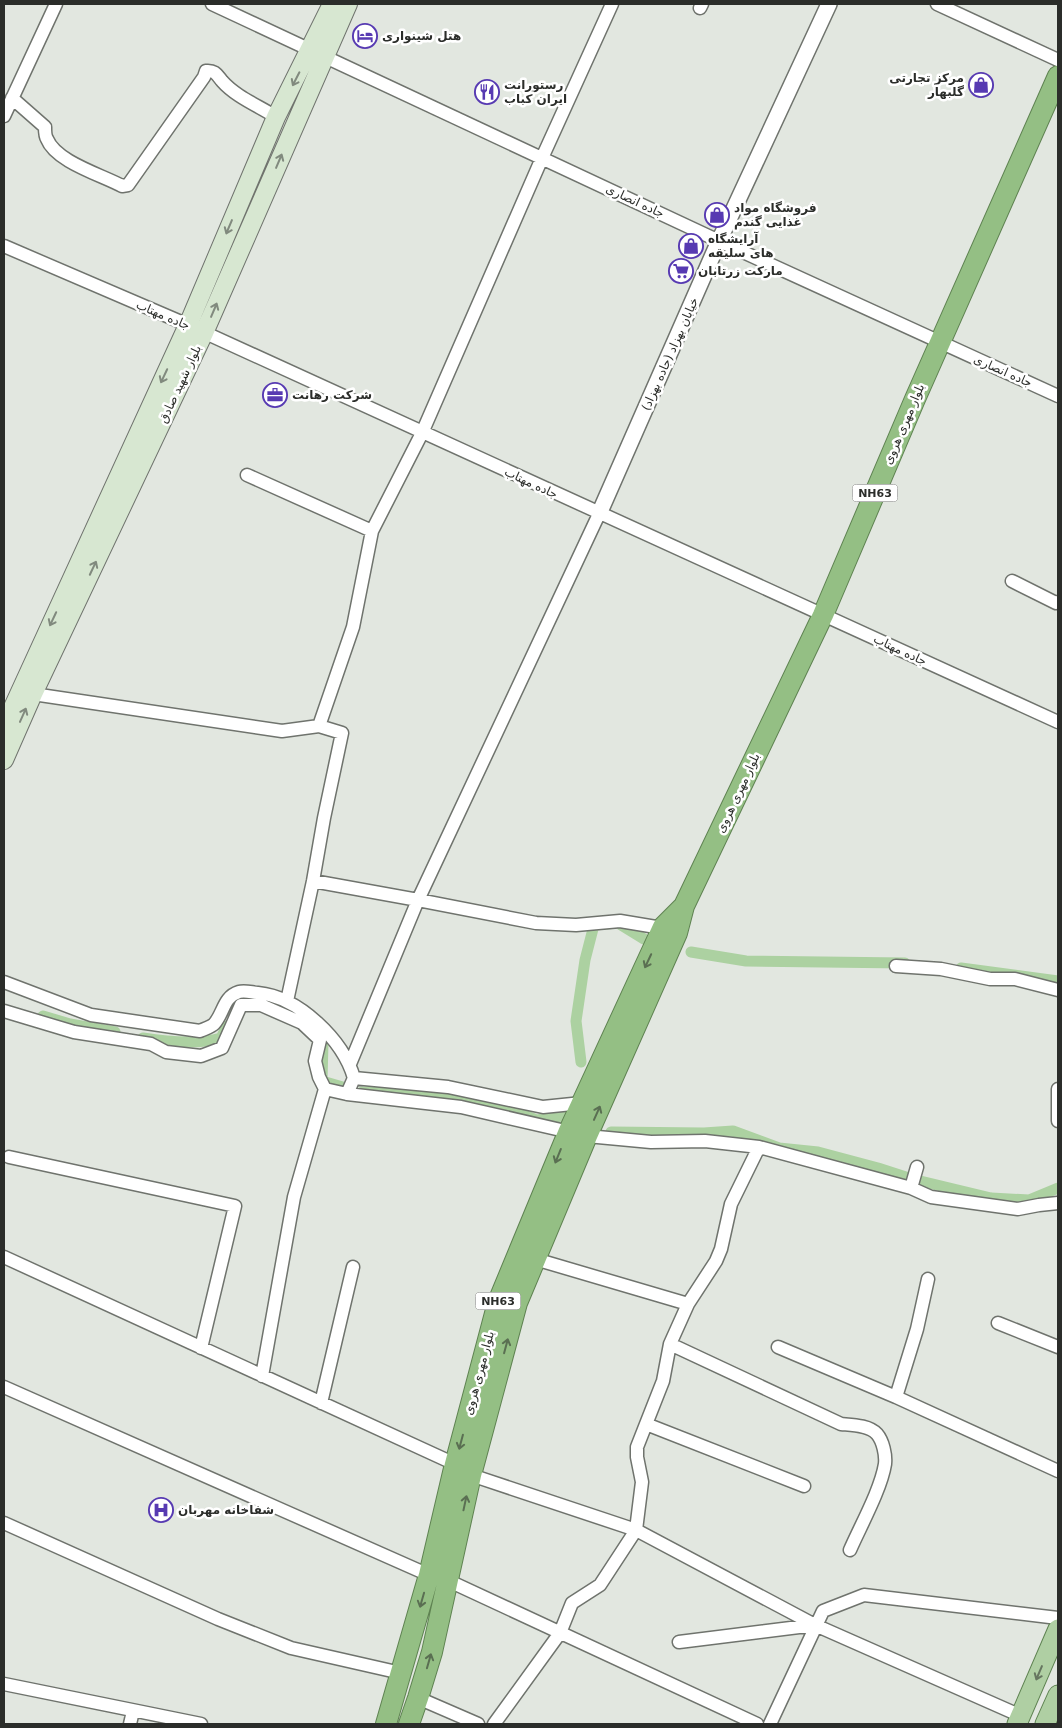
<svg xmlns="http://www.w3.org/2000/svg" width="1062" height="1728" font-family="'DejaVu Sans','Noto Sans Arabic',sans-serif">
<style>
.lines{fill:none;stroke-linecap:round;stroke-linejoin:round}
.canal{stroke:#acd1a1;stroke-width:11}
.minor-casing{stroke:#6f736d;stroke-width:15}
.tertiary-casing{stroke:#6f736d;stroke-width:18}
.secondary-casing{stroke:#6f736d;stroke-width:20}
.primary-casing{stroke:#5e8251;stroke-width:21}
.trunk-casing{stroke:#5e8251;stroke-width:22}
.minor{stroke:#fff;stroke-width:12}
.tertiary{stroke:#fff;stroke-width:15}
.secondary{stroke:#d7e7d1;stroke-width:18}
.primary{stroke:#afcfa3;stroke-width:19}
.trunk{stroke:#94bf84;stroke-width:20}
.oneway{stroke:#818a7e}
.oneway2{stroke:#5a6f52}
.oneway3{stroke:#667660}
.labels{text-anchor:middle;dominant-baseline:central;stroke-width:5;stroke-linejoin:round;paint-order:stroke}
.shield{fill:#fff;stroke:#6b6c6a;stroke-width:1}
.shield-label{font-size:11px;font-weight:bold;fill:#2b2d2a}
.poi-label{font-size:12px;font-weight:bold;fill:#2b2d2a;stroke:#fff;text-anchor:start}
.street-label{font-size:12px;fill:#2b2d2a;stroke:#fff}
</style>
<rect width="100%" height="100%" fill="#e2e7e0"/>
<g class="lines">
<path class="canal" d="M 691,952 L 746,961 L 905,963
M 961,968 L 1058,981
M 43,1016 L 70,1024 L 115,1032
M 143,1038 C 168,1042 197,1045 221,1038 L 227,1026
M 323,1042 L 322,1081 L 346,1088
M 581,1062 L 576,1021 L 585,960 L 594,925 L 618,923 L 644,939
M 362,1092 C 386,1092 410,1091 434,1094 C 468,1098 503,1107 534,1119
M 537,1120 L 562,1116
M 611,1132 L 704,1133 L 733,1131 L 779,1148 L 818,1152 L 878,1168 L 912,1179 L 991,1198 L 1029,1200 L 1058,1188"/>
<defs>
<path id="minor" d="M 212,4 L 719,241 L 1058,396
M 937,4 L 1058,60
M 700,8 L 702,4
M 12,98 L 45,127 C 45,131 45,136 47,139 C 56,162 102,175 122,186 L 128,185 L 204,77 L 206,71 C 215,70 217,75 222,81 C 236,97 259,106 276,117
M 4,116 L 56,4
M 4,246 L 188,325 L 1058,722
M 247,475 L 372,531
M 1012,581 L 1056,603 L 1058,602
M 33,694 L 282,731 L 319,726 L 353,627 L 372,531 L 422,433 L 542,158 L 612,4
M 313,881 L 418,900 L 536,923 L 576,925 L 620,921 L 668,929
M 896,966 L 941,969 L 990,979 L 1015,979 L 1058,990
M 4,982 L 91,1015 L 200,1031 C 204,1029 211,1027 214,1024 C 224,1013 223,997 239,992 C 245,990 253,993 258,993 C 299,997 343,1040 354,1078 L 347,1094
M 287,1001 L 313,881 L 324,818 L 342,733 L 319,726
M 4,1011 L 74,1032 L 151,1044 L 166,1052 L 201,1056 L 222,1048 L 241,1005 L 261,1005 L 302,1023 L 320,1040 L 315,1061 L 319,1077 L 325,1089 L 347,1094 L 461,1107 L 587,1136 L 651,1142 L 705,1141 L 759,1147 L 911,1188 L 931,1197 L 1018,1209 L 1039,1205 L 1058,1203
M 350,1064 L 418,900 L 599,514
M 354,1078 L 448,1087 L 543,1107 L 582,1103
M 1058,1089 L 1058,1121
M 9,1157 L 235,1206 L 201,1348
M 911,1188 L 917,1167
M 4,1257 L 455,1464
M 535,1259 L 688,1304
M 998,1323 L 1058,1347
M 670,1344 L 841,1424 C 852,1425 869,1425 877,1434 C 883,1441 886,1455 885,1464 C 881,1489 861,1525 850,1550
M 778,1347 L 896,1397 L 1058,1471
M 262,1376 L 294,1197 L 325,1089
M 4,1387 L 429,1575 L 449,1581 L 757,1724
M 896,1397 L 917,1329 L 928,1279
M 321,1403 L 353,1267
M 646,1424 L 804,1486
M 471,1475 L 636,1530 L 815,1625 L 1021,1716
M 4,1523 L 218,1619 L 291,1648 L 401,1673
M 679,1642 L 815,1625
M 4,1684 L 201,1724
M 418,1698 L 478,1724
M 130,1724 L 133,1711
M 494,1724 L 560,1633 L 572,1603 L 600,1585 L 636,1530 L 642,1482 L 637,1457 L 637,1447 L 663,1381 L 670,1344 L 688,1304 L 716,1261 L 721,1249 L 731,1204 L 759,1147
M 770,1724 L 823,1611 L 864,1595 L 1058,1618"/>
<path id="tertiary" d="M 599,514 L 719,241 L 829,4"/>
<path id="secondary" d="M 4,727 L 188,325 L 276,117 L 332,4
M 4,760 L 33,694 L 204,333 L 348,4"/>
<path id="primary" d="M 1017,1724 L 1058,1629
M 1045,1724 L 1058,1695"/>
<path id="trunk" d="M 386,1724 L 429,1575 L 455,1464 L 498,1302 L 568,1133 L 663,927 L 682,908
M 409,1724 L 418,1698 L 432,1652 L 471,1475 L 517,1303 L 587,1136 L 677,933 L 684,906 L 823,615 L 915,399 L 1058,76"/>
</defs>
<use href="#minor" class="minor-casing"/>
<use href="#tertiary" class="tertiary-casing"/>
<use href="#secondary" class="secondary-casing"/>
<use href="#primary" class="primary-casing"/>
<use href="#trunk" class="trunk-casing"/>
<use href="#minor" class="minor"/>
<use href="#tertiary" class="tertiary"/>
<use href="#secondary" class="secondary"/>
<use href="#primary" class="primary"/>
<use href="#trunk" class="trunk"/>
</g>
<defs><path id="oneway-shaft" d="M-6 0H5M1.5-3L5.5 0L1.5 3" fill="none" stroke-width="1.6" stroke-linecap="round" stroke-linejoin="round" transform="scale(1.25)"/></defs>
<g class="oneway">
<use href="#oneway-shaft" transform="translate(296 79) rotate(117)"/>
<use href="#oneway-shaft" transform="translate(279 161) rotate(-67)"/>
<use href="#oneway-shaft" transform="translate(229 227) rotate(113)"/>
<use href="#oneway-shaft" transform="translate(214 310) rotate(-67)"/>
<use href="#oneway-shaft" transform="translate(164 376) rotate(115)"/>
<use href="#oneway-shaft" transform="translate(93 568) rotate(-65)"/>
<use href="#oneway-shaft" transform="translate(53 619) rotate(115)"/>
<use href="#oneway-shaft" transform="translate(23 715) rotate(-66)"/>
</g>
<g class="oneway2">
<use href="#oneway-shaft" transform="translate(648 961) rotate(115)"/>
<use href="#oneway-shaft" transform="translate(597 1113) rotate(-66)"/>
<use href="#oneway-shaft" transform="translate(558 1156) rotate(112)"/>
<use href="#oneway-shaft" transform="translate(506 1346) rotate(-75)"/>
<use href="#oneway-shaft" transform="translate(461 1442) rotate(105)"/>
<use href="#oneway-shaft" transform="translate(465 1503) rotate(-78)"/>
<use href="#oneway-shaft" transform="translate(422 1600) rotate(106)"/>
<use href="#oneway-shaft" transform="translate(429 1661) rotate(-74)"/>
</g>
<use class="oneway3" href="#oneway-shaft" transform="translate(1039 1673) rotate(113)"/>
<defs>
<symbol id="hotel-ring" viewBox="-11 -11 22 22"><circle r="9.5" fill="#fff" stroke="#573ab2" stroke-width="1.5"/><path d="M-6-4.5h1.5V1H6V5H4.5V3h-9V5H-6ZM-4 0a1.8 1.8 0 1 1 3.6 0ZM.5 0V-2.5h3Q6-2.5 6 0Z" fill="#573ab2"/></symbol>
<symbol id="shop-ring" viewBox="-11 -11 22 22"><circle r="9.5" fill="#fff" stroke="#573ab2" stroke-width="1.5"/><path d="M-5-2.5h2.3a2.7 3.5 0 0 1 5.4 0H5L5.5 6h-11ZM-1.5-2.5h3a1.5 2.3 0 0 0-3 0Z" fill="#573ab2"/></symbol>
<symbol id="restaurant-ring" viewBox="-11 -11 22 22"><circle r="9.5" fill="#fff" stroke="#573ab2" stroke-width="1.5"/><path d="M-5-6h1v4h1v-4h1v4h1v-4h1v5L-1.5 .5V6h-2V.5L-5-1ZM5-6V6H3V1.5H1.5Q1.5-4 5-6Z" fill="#573ab2"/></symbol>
<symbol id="supermarket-ring" viewBox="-11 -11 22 22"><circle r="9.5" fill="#fff" stroke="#573ab2" stroke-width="1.5"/><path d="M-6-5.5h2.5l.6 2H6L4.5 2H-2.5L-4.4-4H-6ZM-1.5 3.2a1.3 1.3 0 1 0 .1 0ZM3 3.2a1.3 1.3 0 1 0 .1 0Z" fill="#573ab2"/></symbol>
<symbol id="office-ring" viewBox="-11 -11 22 22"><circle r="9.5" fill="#fff" stroke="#573ab2" stroke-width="1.5"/><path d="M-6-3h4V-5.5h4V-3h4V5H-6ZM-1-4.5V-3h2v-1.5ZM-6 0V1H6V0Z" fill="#573ab2"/></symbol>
<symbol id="hospital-ring" viewBox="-11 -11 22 22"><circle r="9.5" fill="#fff" stroke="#573ab2" stroke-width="1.5"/><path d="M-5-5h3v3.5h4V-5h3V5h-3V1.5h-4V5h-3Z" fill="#573ab2"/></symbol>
</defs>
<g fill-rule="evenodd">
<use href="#hotel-ring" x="351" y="22" width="28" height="28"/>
<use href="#shop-ring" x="967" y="71" width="28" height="28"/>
<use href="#restaurant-ring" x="473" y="78" width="28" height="28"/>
<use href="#shop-ring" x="703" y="201" width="28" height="28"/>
<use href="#shop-ring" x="677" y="232" width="28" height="28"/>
<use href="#supermarket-ring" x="667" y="257" width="28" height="28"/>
<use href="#office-ring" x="261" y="381" width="28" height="28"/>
<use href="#hospital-ring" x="147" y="1496" width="28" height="28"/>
</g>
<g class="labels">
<g class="shield">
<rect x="852.5" y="484.5" width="45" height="17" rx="4"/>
<rect x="475.5" y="1292.5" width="45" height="17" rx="4"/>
</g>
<g class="shield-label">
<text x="875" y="493">NH63</text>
<text x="498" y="1301">NH63</text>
</g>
<g class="poi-label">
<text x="382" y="36">هتل شینواری</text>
<text x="964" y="78" text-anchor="end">مرکز تجارتی<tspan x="964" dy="14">گلبهار</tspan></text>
<text x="504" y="85">رستورانت<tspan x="504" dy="14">ایران کباب</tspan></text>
<text x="734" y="208">فروشگاه مواد<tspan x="734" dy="14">غذایی گندم</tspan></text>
<text x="708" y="239">آرایشگاه<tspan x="708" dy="14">های سلیقه</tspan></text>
<text x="698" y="271">مارکت زرتابان</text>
<text x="292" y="395">شرکت رهانت</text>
<text x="178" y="1510">شفاخانه مهربان</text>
</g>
<g class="street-label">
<text transform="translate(635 201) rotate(25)">جاده انصاری</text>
<text transform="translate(163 315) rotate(23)">جاده مهتاب</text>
<text transform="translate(670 354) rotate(-66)">خیابان بهزاد (جاده بهزاد)</text>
<text transform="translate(1003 371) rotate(24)">جاده انصاری</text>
<text transform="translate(180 384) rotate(-65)">بلوار شهید صادق</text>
<text transform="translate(904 424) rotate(-67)">بلوار مهری هروی</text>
<text transform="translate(531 483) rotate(25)">جاده مهتاب</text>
<text transform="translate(900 650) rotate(25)">جاده مهتاب</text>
<text transform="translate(738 793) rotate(-65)">بلوار مهری هروی</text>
<text transform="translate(479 1373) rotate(-75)">بلوار مهری هروی</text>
</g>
</g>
<rect width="1062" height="1728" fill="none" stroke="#2b2d2a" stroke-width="10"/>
</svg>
